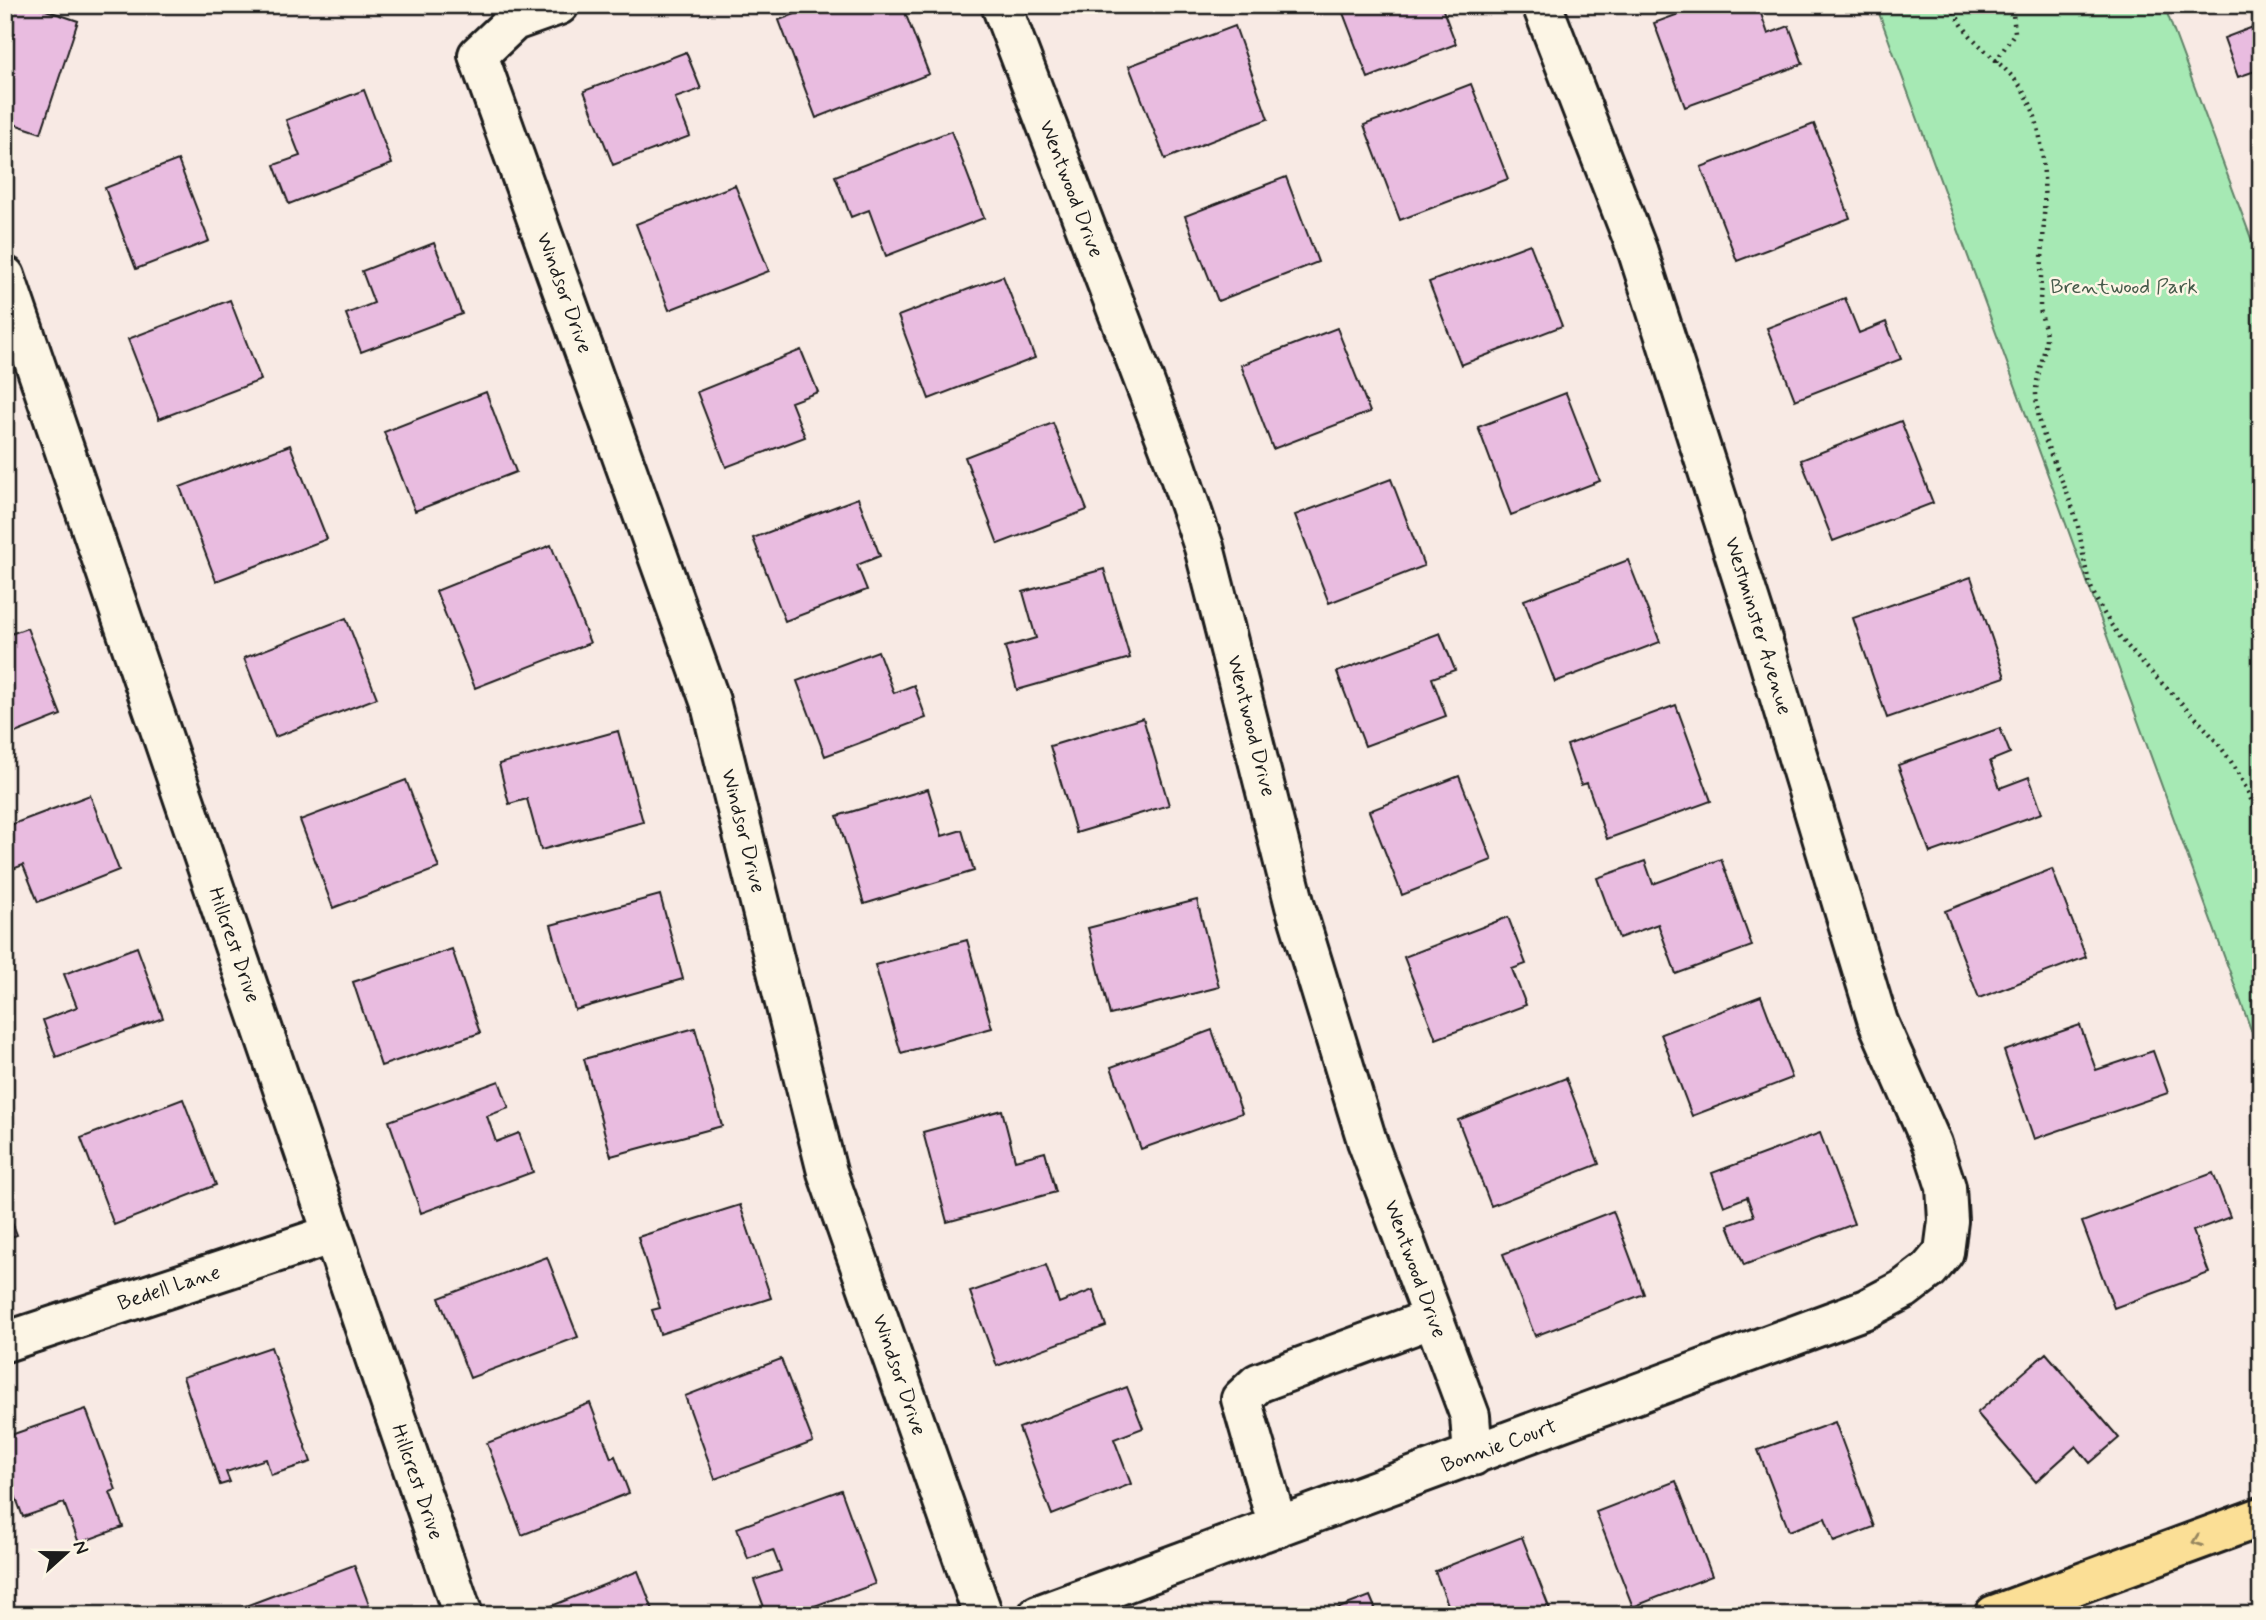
<svg xmlns="http://www.w3.org/2000/svg" width="2266" height="1620" font-family="Mynerve,sans-serif">
<style>
.green{fill:#a6e9b4;stroke:#618268;stroke-width:2}
.building{fill:#e9bce0;stroke:#1c1c1c;stroke-width:2}
.lines{fill:none;stroke-linecap:round;stroke-linejoin:round}
.minor-casing{stroke:#1c1c1c;stroke-width:44}
.major-casing{stroke:#1c1c1c;stroke-width:44}
.path{stroke:#1c1c1c;stroke-width:4.5;stroke-dasharray:2 5;stroke-linecap:butt}
.minor{stroke:#fcf5e5;stroke-width:38}
.major{stroke:#fbdf96;stroke-width:38}
.oneway{stroke:#97875f}
.labels{text-anchor:middle;dominant-baseline:central;stroke-width:5;stroke-linejoin:round;paint-order:stroke}
.street-label{font-size:21px;fill:#1c1c1c;stroke:#fcf5e5}
.park-label{font-size:21px;fill:#455a4a;stroke:#fcf5e5}
</style>
<rect width="100%" height="100%" fill="#f8eae4"/>
<filter id="ink" filterUnits="userSpaceOnUse"><feTurbulence type="fractalNoise" baseFrequency=".0143" numOctaves="2"/><feDisplacementMap in="SourceGraphic" scale="14" xChannelSelector="R" yChannelSelector="G"/><feConvolveMatrix kernelMatrix="1 2 1 2 8 2 1 2 1" color-interpolation-filters="sRGB"/></filter>
<g filter="url(#ink)">
<path class="green" d="M 1876,5 L 2164,5 L 2261,265 L 2261,1057 Z"/>
<path class="building" d="M 5,5 L 31,5 L 78,21 L 41,133 L 5,121 Z
M 819,5 L 902,5 L 929,74 L 816,118 L 779,20 Z
M 1340,5 L 1441,5 L 1456,44 L 1368,78 Z
M 1703,5 L 1758,5 L 1768,34 L 1789,26 L 1803,64 L 1685,107 L 1654,23 Z
M 2261,24 L 2261,69 L 2238,77 L 2224,38 Z
M 1235,26 L 1268,119 L 1165,159 L 1129,66 Z
M 686,52 L 701,89 L 675,98 L 690,136 L 613,165 L 584,91 Z
M 1471,84 L 1508,179 L 1400,220 L 1364,125 Z
M 364,90 L 392,164 L 289,204 L 274,165 L 300,156 L 286,120 Z
M 1814,124 L 1850,218 L 1737,261 L 1701,167 Z
M 951,131 L 984,218 L 886,256 L 869,210 L 851,217 L 835,176 Z
M 178,160 L 209,241 L 136,269 L 105,188 Z
M 1286,177 L 1318,262 L 1218,301 L 1185,216 Z
M 735,185 L 769,271 L 669,310 L 636,224 Z
M 434,243 L 462,314 L 361,352 L 346,314 L 374,303 L 362,271 Z
M 1530,244 L 1562,326 L 1461,365 L 1429,282 Z
M 1003,276 L 1035,358 L 929,399 L 898,316 Z
M 1845,298 L 1859,333 L 1886,322 L 1901,359 L 1795,400 L 1767,328 Z
M 230,300 L 261,380 L 159,419 L 128,339 Z
M 1337,328 L 1370,412 L 1273,449 L 1241,365 Z
M 801,350 L 818,392 L 791,402 L 805,437 L 726,467 L 697,392 Z
M 486,392 L 516,472 L 415,511 L 384,432 Z
M 1566,393 L 1600,481 L 1511,515 L 1478,427 Z
M 1901,421 L 1933,503 L 1833,541 L 1801,460 Z
M 1053,423 L 1087,510 L 998,544 L 965,457 Z
M 290,445 L 327,539 L 216,581 L 180,487 Z
M 1391,479 L 1424,566 L 1329,603 L 1295,515 Z
M 858,498 L 880,556 L 857,565 L 867,590 L 785,621 L 753,538 Z
M 551,545 L 590,643 L 475,688 L 436,591 Z
M 1628,560 L 1660,642 L 1555,682 L 1524,600 Z
M 1104,569 L 1130,658 L 1017,690 L 1005,647 L 1036,638 L 1023,592 Z
M 1971,577 L 2005,677 L 1887,718 L 1853,618 Z
M 346,618 L 377,698 L 275,737 L 244,658 Z
M 27,628 L 61,715 L 5,737 L 5,636 Z
M 1440,633 L 1455,670 L 1432,678 L 1446,716 L 1365,746 L 1337,672 Z
M 878,651 L 894,693 L 914,685 L 926,718 L 825,756 L 797,681 Z
M 1676,705 L 1711,801 L 1607,839 L 1587,783 L 1581,785 L 1567,745 Z
M 1143,718 L 1169,805 L 1076,833 L 1050,746 Z
M 2000,728 L 2010,753 L 1990,761 L 2000,788 L 2029,777 L 2042,813 L 1930,853 L 1898,765 Z
M 618,731 L 643,822 L 541,850 L 527,799 L 509,804 L 499,764 Z
M 1459,776 L 1492,860 L 1402,895 L 1369,811 Z
M 406,780 L 439,868 L 333,908 L 300,820 Z
M 928,789 L 942,836 L 962,830 L 974,871 L 864,904 L 837,816 Z
M 90,795 L 119,870 L 38,902 L 23,865 L 5,872 L 5,827 Z
M 1721,859 L 1752,946 L 1676,974 L 1658,924 L 1619,938 L 1597,878 L 1645,861 L 1653,884 Z
M 2052,869 L 2086,957 L 1979,998 L 1945,911 Z
M 660,895 L 683,979 L 575,1010 L 551,925 Z
M 1197,900 L 1219,987 L 1110,1015 L 1088,928 Z
M 1508,917 L 1526,964 L 1512,969 L 1526,1005 L 1436,1039 L 1404,957 Z
M 967,940 L 992,1028 L 901,1053 L 875,965 Z
M 137,947 L 163,1018 L 56,1057 L 43,1020 L 77,1007 L 64,974 Z
M 452,949 L 480,1033 L 381,1066 L 353,982 Z
M 1761,996 L 1792,1078 L 1692,1116 L 1661,1034 Z
M 2080,1025 L 2096,1070 L 2153,1051 L 2168,1093 L 2034,1139 L 2004,1051 Z
M 695,1028 L 722,1126 L 611,1156 L 584,1059 Z
M 1212,1030 L 1242,1113 L 1141,1149 L 1111,1067 Z
M 1566,1078 L 1599,1164 L 1491,1206 L 1458,1120 Z
M 499,1081 L 509,1108 L 487,1116 L 496,1142 L 519,1133 L 533,1172 L 421,1213 L 389,1121 Z
M 183,1099 L 216,1185 L 114,1225 L 81,1138 Z
M 1002,1110 L 1015,1160 L 1045,1152 L 1056,1192 L 947,1222 L 923,1132 Z
M 1820,1133 L 1854,1224 L 1744,1265 L 1728,1225 L 1754,1216 L 1747,1197 L 1724,1206 L 1712,1173 Z
M 2213,1173 L 2230,1217 L 2193,1231 L 2209,1273 L 2114,1308 L 2082,1222 Z
M 5,1204 L 17,1235 L 5,1239 Z
M 740,1205 L 771,1298 L 660,1334 L 652,1310 L 660,1308 L 638,1237 Z
M 1613,1211 L 1644,1294 L 1535,1336 L 1503,1254 Z
M 547,1257 L 578,1337 L 470,1378 L 439,1298 Z
M 1046,1265 L 1059,1303 L 1093,1290 L 1106,1326 L 997,1366 L 970,1292 Z
M 271,1347 L 311,1462 L 271,1475 L 266,1459 L 226,1472 L 230,1482 L 220,1485 L 183,1377 Z
M 2046,1353 L 2119,1438 L 2090,1463 L 2076,1446 L 2036,1482 L 1977,1413 Z
M 781,1359 L 813,1442 L 715,1479 L 685,1396 Z
M 1127,1387 L 1143,1428 L 1114,1439 L 1131,1484 L 1052,1515 L 1019,1428 Z
M 590,1403 L 611,1458 L 615,1456 L 629,1493 L 522,1535 L 487,1443 Z
M 86,1409 L 116,1490 L 110,1492 L 123,1527 L 79,1543 L 64,1503 L 23,1517 L 5,1468 L 5,1437 Z
M 1835,1422 L 1874,1527 L 1834,1542 L 1825,1518 L 1789,1531 L 1758,1450 Z
M 1676,1481 L 1712,1576 L 1633,1607 L 1596,1512 Z
M 841,1490 L 875,1584 L 790,1615 L 767,1615 L 754,1580 L 781,1571 L 773,1550 L 748,1559 L 737,1528 Z
M 1522,1537 L 1552,1615 L 1452,1615 L 1435,1571 Z
M 354,1565 L 372,1613 L 236,1615 L 235,1610 Z
M 638,1571 L 655,1615 L 553,1615 L 549,1607 Z
M 1370,1596 L 1378,1615 L 1321,1615 Z"/>
<g class="lines">
<defs>
<path id="minor" d="M 559,5 L 514,21 L 478,55 L 710,701 L 827,1172 L 983,1615
M 1001,5 L 1176,465 L 1204,547 L 1295,906 L 1367,1141 L 1470,1416 L 1473,1456
M 5,276 L 463,1615
M 5,1342 L 333,1234
M 1278,1527 L 1241,1399 L 1258,1383 L 1433,1318
M 1038,1615 L 1866,1309 L 1904,1289 L 1929,1270 L 1944,1252 L 1948,1221 L 1946,1187 L 1932,1144 L 1878,1022 L 1766,652 L 1638,252 L 1542,5"/>
<path id="major" d="M 1994,1615 L 2261,1517"/>
</defs>
<use href="#minor" class="minor-casing"/>
<use href="#major" class="major-casing"/>
<path class="path" d="M 1952,5 C 1965,43 2004,60 2024,92 C 2057,146 2040,247 2040,309 C 2042,318 2045,327 2046,336 C 2046,354 2036,374 2036,393 C 2037,439 2064,476 2076,519 C 2083,543 2083,569 2093,592 C 2132,682 2239,723 2261,833
M 1996,61 L 2015,32 L 2012,5"/>
<use href="#minor" class="minor"/>
<use href="#major" class="major"/>
</g>
<defs><path id="oneway-chevron" d="M-2-3.5L2.5 0L-2 3.5" fill="none" stroke-width="1.6" stroke-linecap="round" stroke-linejoin="round" transform="scale(1.75)"/></defs>
<use class="oneway" href="#oneway-chevron" transform="translate(2197 1541) rotate(160)"/>
</g>
<g class="labels">
<g class="street-label">
<text transform="translate(1071 189) rotate(69)">Wentwood Drive</text>
<text transform="translate(564 293) rotate(70)">Windsor Drive</text>
<text transform="translate(1758 626) rotate(73)">Westminster Avenue</text>
<text transform="translate(1251 726) rotate(76)">Wentwood Drive</text>
<text transform="translate(743 831) rotate(76)">Windsor Drive</text>
<text transform="translate(234 945) rotate(71)">Hillcrest Drive</text>
<text transform="translate(1415 1269) rotate(70)">Wentwood Drive</text>
<text transform="translate(169 1288) rotate(-18)">Bedell Lane</text>
<text transform="translate(899 1375) rotate(71)">Windsor Drive</text>
<text transform="translate(1499 1446) rotate(-20)">Bonnie Court</text>
<text transform="translate(417 1482) rotate(71)">Hillcrest Drive</text>
</g>
<g class="park-label">
<text x="2124" y="287">Brentwood Park</text>
</g>
</g>
<rect width="2266" height="1620" fill="none" stroke="#fcf5e5" stroke-width="28"/>
<rect x="14" y="14" width="2238" height="1592" fill="none" stroke="#1c1c1c" stroke-width="2.5" filter="url(#ink)"/>
<g transform="translate(66 1553) rotate(69)" stroke="#fcf5e5" stroke-width="5" paint-order="stroke">
<path d="M0-5L12 26L0 18L-12 26Z" fill="#1c1c1c"/>
<text y="-10" font-size="19" font-weight="bold" text-anchor="middle" fill="#1c1c1c">N</text>
</g>
</svg>
